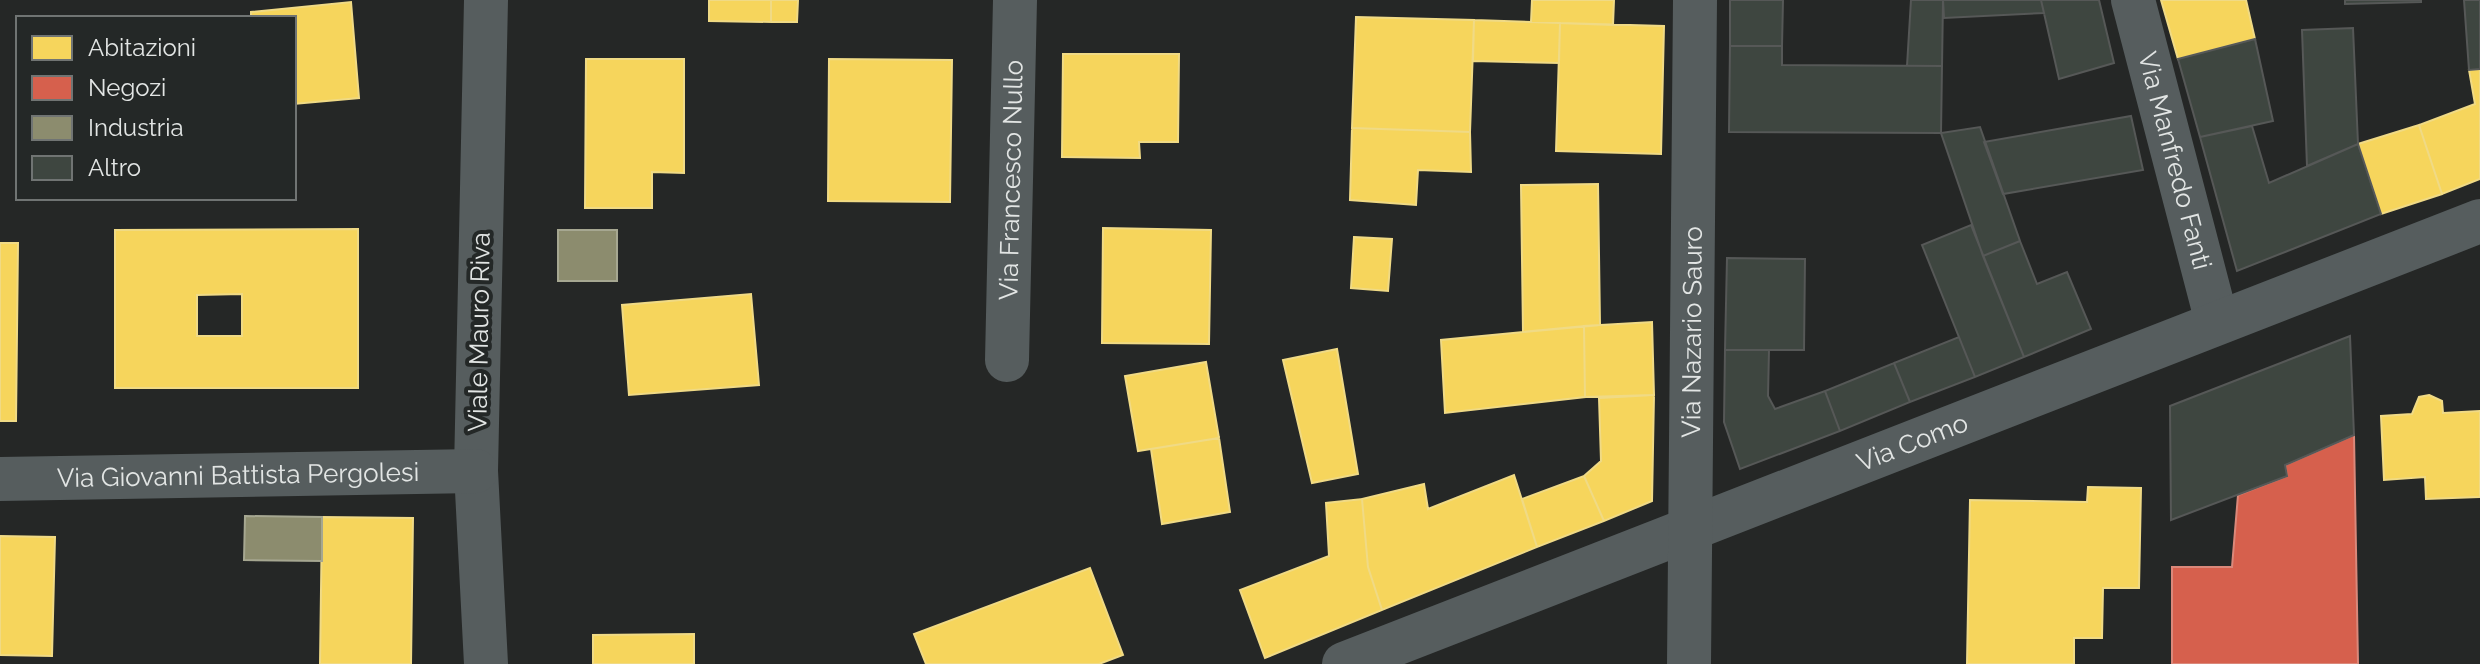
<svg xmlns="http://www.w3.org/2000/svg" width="2480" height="664" font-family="Raleway,sans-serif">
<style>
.homes{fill:#f6d55c;stroke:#f0da85;stroke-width:2;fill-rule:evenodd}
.shops{fill:#d6604d;stroke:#da887a;stroke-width:2}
.industry{fill:#8c8c6e;stroke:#a6a791;stroke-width:2}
.building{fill:#3e4640;stroke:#565857;stroke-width:2}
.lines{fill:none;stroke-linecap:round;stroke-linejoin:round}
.minor{stroke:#565d5e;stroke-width:44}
.labels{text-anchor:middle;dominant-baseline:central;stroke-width:8;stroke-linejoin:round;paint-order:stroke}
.street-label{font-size:26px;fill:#e2e5e4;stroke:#242827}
</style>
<rect width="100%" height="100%" fill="#252726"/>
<path class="homes" d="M 709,0 L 771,0 L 771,22 L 709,21 Z
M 771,0 L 798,0 L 797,22 L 771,22 Z
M 1532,0 L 1614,0 L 1613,25 L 1531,22 Z
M 2161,0 L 2246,0 L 2255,39 L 2178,59 Z
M 351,2 L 359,98 L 294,104 L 294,18 L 251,18 L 251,12 Z
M 1356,17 L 1474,20 L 1470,132 L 1352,128 Z
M 1474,20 L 1560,23 L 1559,63 L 1473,61 Z
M 1560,23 L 1664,26 L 1661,154 L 1556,151 Z
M 1063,54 L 1179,54 L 1178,142 L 1139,142 L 1140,158 L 1062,157 Z
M 586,59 L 684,59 L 684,173 L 652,172 L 652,208 L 585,208 Z
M 829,59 L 952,60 L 950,202 L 828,201 Z
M 2480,69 L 2480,179 L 2442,194 L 2419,125 L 2475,104 L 2469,70 Z
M 2419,125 L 2442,194 L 2381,214 L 2358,144 Z
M 1352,128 L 1470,132 L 1471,172 L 1418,170 L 1416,205 L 1350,200 Z
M 1598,184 L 1600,325 L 1523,332 L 1521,185 Z
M 1103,228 L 1211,230 L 1209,344 L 1102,343 Z
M 358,229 L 358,388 L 115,388 L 115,230 ZM 242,294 L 242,336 L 197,336 L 197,295 Z
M 1354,237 L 1392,239 L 1388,291 L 1351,288 Z
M 0,243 L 18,243 L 16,421 L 0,421 Z
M 751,294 L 759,385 L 629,395 L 622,305 Z
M 1652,322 L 1654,395 L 1585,397 L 1584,326 Z
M 1584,326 L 1585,397 L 1445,413 L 1441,340 Z
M 1337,349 L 1358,474 L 1312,483 L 1283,360 Z
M 1206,362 L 1219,438 L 1138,451 L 1125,376 Z
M 1654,395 L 1652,501 L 1604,521 L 1584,476 L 1601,461 L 1599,398 Z
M 2429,395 L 2442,401 L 2443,413 L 2480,411 L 2480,497 L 2426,499 L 2425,477 L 2384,480 L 2381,416 L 2412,414 L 2419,397 Z
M 1219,438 L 1230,512 L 1162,524 L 1151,449 Z
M 1514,475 L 1537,547 L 1382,610 L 1368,567 L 1362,499 L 1424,484 L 1428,509 Z
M 1584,476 L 1604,521 L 1537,547 L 1522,499 Z
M 2088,487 L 2141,488 L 2139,588 L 2103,588 L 2102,638 L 2074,638 L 2074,664 L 1967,664 L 1970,500 L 2087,502 Z
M 1362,499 L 1368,567 L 1382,610 L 1265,658 L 1240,590 L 1329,556 L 1326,503 Z
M 322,517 L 413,518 L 411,664 L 320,664 Z
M 0,536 L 55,537 L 52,656 L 0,655 Z
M 1090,568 L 1123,655 L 1099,664 L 926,664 L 914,634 Z
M 694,634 L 694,664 L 593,664 L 593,635 Z"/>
<path class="shops" d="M 2354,435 L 2358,664 L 2172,664 L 2172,567 L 2232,567 L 2238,495 L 2287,476 L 2285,465 Z"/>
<path class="industry" d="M 558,230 L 617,230 L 617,281 L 558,281 Z
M 245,516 L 322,517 L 322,561 L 244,560 Z"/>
<path class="building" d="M 1730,0 L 1783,0 L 1782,46 L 1730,46 Z
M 1911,0 L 1943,0 L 1942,66 L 1907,66 Z
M 1943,0 L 2041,0 L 2044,13 L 1944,18 Z
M 2041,0 L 2099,0 L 2114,63 L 2059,79 Z
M 2345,0 L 2421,0 L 2421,2 L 2345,4 Z
M 2464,0 L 2480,0 L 2480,69 L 2469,70 Z
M 2353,28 L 2358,144 L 2307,166 L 2302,30 Z
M 2255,39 L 2273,121 L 2200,137 L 2178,59 Z
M 1730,46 L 1782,46 L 1782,65 L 1942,66 L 1941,133 L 1729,132 Z
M 2131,116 L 2143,170 L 2003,194 L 1984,142 Z
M 2252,126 L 2269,183 L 2358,144 L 2381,214 L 2237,271 L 2200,137 Z
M 1980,127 L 2020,241 L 1983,256 L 1941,133 Z
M 1971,225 L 2024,357 L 1975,377 L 1922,245 Z
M 2020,241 L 2037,284 L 2067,272 L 2091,329 L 2024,357 L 1983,256 Z
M 1727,258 L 1805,259 L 1804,350 L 1725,350 Z
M 2350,336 L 2354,435 L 2285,465 L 2287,476 L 2171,520 L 2170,406 Z
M 1959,337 L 1975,377 L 1910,402 L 1894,363 Z
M 1725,350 L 1769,350 L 1768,396 L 1775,409 L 1825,391 L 1840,431 L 1740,469 L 1724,422 Z
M 1894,363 L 1910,402 L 1840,431 L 1825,391 Z"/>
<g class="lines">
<g class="minor">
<path d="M 486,0 L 476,471 L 486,664"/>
<path id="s1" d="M 2133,0 L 2217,322"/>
<path id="s2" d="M 1007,360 L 1015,0"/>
<path id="s3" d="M 0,479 L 476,471"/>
<path id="s4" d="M 1344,664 L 2480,221"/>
<path id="s5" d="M 1689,664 L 1695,0"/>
</g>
</g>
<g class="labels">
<g class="street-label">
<text stroke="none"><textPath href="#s1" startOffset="166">Via Manfredo Fanti</textPath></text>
<text stroke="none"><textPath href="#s2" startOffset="180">Via Francesco Nullo</textPath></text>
<text transform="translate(479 332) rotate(-89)">Viale Mauro Riva</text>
<text stroke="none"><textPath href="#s5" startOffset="332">Via Nazario Sauro</textPath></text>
<text stroke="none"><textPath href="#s4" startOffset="610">Via Como</textPath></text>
<text stroke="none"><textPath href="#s3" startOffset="238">Via Giovanni Battista Pergolesi</textPath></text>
</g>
</g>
<rect x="16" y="16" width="280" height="184" fill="#242827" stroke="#707473" stroke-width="2"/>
<rect x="32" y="36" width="40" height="24" fill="#f6d55c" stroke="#707473" stroke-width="2"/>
<text x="88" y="56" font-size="24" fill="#e2e5e4">Abitazioni</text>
<rect x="32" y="76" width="40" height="24" fill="#d6604d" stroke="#707473" stroke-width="2"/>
<text x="88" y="96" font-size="24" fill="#e2e5e4">Negozi</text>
<rect x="32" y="116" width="40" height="24" fill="#8c8c6e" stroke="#707473" stroke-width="2"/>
<text x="88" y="136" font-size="24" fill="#e2e5e4">Industria</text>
<rect x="32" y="156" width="40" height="24" fill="#3e4640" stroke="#707473" stroke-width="2"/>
<text x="88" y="176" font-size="24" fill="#e2e5e4">Altro</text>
</svg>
